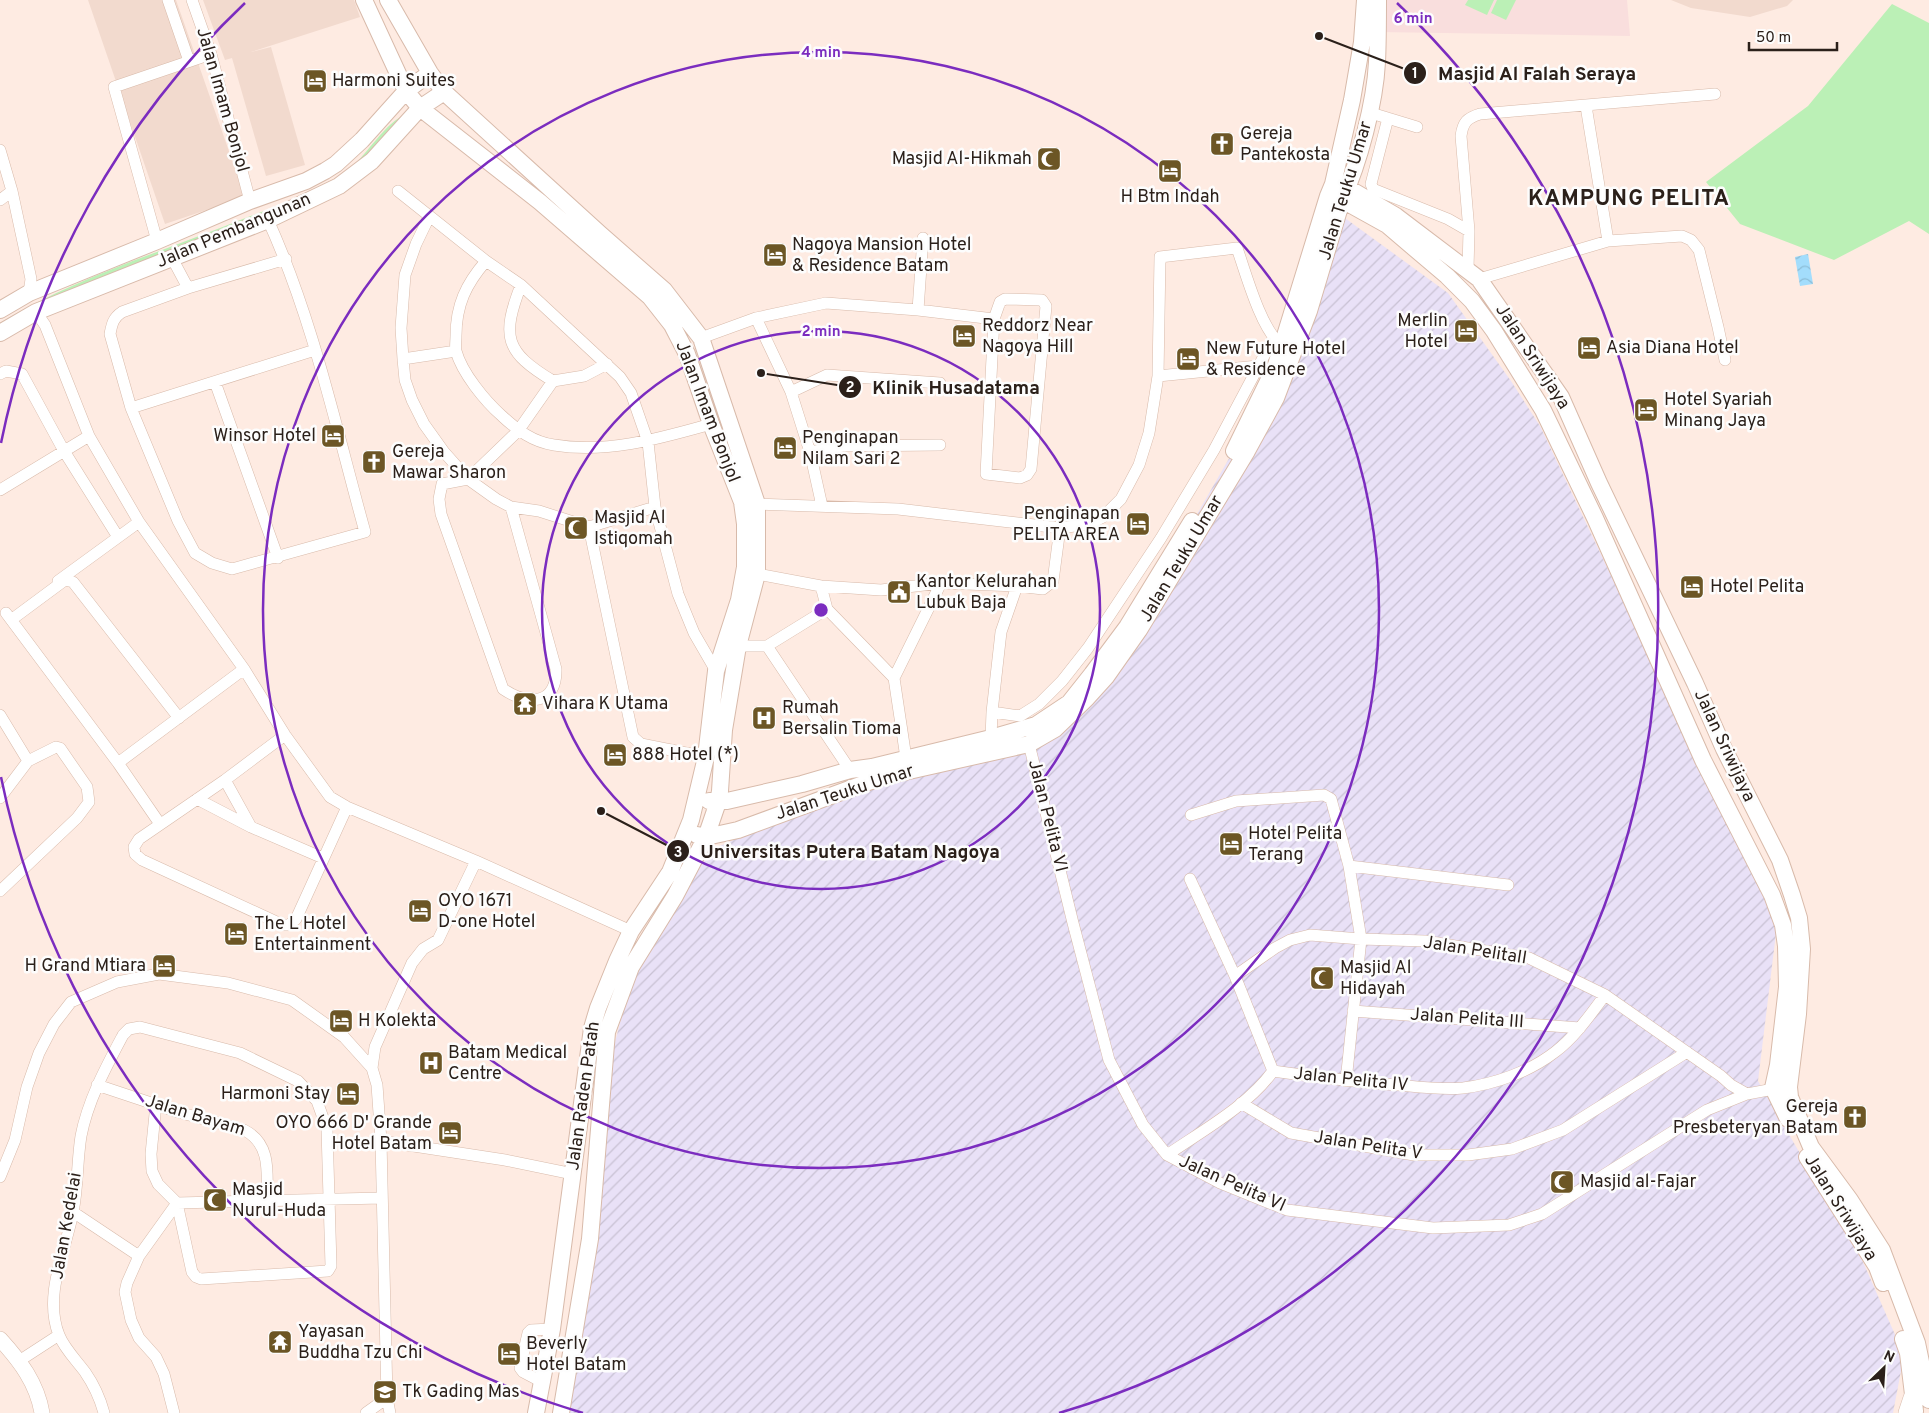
<svg xmlns="http://www.w3.org/2000/svg" width="1929" height="1413" font-family="Overpass,sans-serif">
<style>
.built{fill:#f2dace}
.industrial{fill:url(#industrial-furrows)}
.education{fill:#f9dedd}
.green{fill:#bbf0b6}
.water{fill:url(#water-waves)}
.lines{fill:none;stroke-linecap:round;stroke-linejoin:round}
.minor-casing{stroke:#d8baaa;stroke-width:12}
.tertiary-casing{stroke:#d8baaa;stroke-width:16}
.secondary-casing{stroke:#d8baaa;stroke-width:18}
.primary-casing{stroke:#d8baaa;stroke-width:20}
.minor{stroke:#fff;stroke-width:11}
.tertiary{stroke:#fff;stroke-width:15}
.secondary{stroke:#fff;stroke-width:16}
.primary{stroke:#fff;stroke-width:19}
.ring{fill:none;stroke:#7b2cbf;stroke-width:2.5}
.labels{text-anchor:middle;dominant-baseline:central;stroke-width:5;stroke-linejoin:round;paint-order:stroke}
.poi-label{font-size:18px;fill:#2b201a;stroke:#fdfdfd;text-anchor:start}
.street-label{font-size:18px;fill:#2b201a;stroke:#fdfdfd}
.district-label{font-size:22px;font-weight:bold;letter-spacing:1px;fill:#2b201a;stroke:#fdfdfd}
.centre{fill:#7b2cbf;stroke:#fdfdfd;stroke-width:2.5}
.ring-label{font-size:15px;text-anchor:middle;font-weight:bold;fill:#7b2cbf;stroke:#fdfdfd;stroke-width:5;stroke-linejoin:round;paint-order:stroke}
.leader{fill:none;stroke:#2b201a;stroke-width:2}
.callout-dot{fill:#2b201a;stroke:#fdfdfd;stroke-width:2}
.mark-label{font-size:15px;text-anchor:middle;font-weight:bold;fill:#fff}
.callout-label{font-size:19px;text-anchor:middle;font-weight:bold;fill:#2b201a;stroke:#fdfdfd;stroke-width:5;stroke-linejoin:round;paint-order:stroke}
</style>
<defs>
<pattern id="industrial-furrows" width="10" height="10" patternUnits="userSpaceOnUse" patternTransform="scale(1.25)"><rect width="10" height="10" fill="#e9e1f7"/><path d="M-1 1l2-2M0 10L10 0M9 11l2-2" fill="none" stroke="#c8c1d3"/></pattern>
<pattern id="water-waves" width="16" height="10" patternUnits="userSpaceOnUse" patternTransform="scale(1.25)"><rect width="16" height="10" fill="#a3ddfc"/><path d="M0 5q4-4 8 0t8 0" fill="none" stroke="#8cbdd7"/></pattern>
</defs>
<rect width="100%" height="100%" fill="#feebe2"/>
<path class="built" d="M 88,0 L 176,0 L 245,197 L 165,224 Z
M 203,0 L 354,0 L 360,17 L 251,52 L 271,47 L 305,165 L 266,176 L 232,58 L 225,60 Z
M 1671,0 L 1793,0 L 1787,6 L 1750,17 L 1691,8 Z"/>
<path class="industrial" d="M 1338,213 L 1448,293 L 1511,381 L 1540,426 L 1777,925 L 1758,1081 L 1863,1262 L 1904,1355 L 1893,1413 L 563,1413 L 613,1050 L 637,957 L 713,849 L 880,775 L 1033,746 L 1141,612 L 1251,420 Z"/>
<path class="education" d="M 1374,0 L 1627,0 L 1630,36 L 1378,32 Z"/>
<path class="green" d="M 1468,0 L 1494,0 L 1487,15 L 1465,5 Z
M 1497,0 L 1516,0 L 1506,20 L 1491,13 Z
M 1892,4 L 1929,23 L 1929,234 L 1909,221 L 1834,260 L 1740,224 L 1706,182 L 1808,106 Z
M 405,115 L 354,172 L 312,197 L 0,329 L 0,323 C 78,276 165,251 248,217 C 269,209 292,202 311,191 C 324,184 340,177 351,168 C 366,155 387,121 405,115 Z"/>
<path class="water" d="M 1808,254 L 1813,284 L 1800,286 L 1795,257 Z"/>
<g class="lines">
<defs>
<path id="minor" d="M 168,0 L 189,61
M 192,0 L 211,54 L 250,201
M 1586,106 L 1608,241
M 1371,113 L 1417,127
M 1388,118 L 1371,184 L 1373,189 L 1448,219 L 1469,231
M 0,150 L 12,191 L 31,279 L 29,293
M 398,191 L 486,261 L 521,285 L 620,377 L 631,393 L 648,442 L 655,507 L 678,594 L 694,633 L 716,671
M 0,200 L 12,191
M 429,217 L 416,244 L 405,275 L 401,328 L 403,359 L 405,380 L 412,400 L 424,424 L 444,452 L 468,479 L 496,499 L 511,507 L 539,511 L 589,527 L 655,507
M 268,220 C 313,319 336,428 365,532 L 232,569 L 212,563 L 195,553 L 178,521 L 131,408 L 110,334 C 112,324 113,318 122,312 L 188,288 L 286,259
M 157,241 L 114,87 L 211,54
M 172,258 L 188,288
M 486,261 C 466,284 456,305 456,336 C 456,341 455,347 456,351 C 462,373 485,401 502,416 C 517,430 533,442 554,445 C 607,454 661,438 711,424
M 1468,269 L 1469,231 L 1461,136 C 1463,122 1467,118 1480,114 L 1715,94
M 1479,279 L 1608,241 L 1682,236 L 1691,240 L 1699,250 L 1718,327 L 1725,360
M 521,285 C 501,337 505,352 553,381 L 584,376 L 607,364
M 1005,299 L 1042,300 L 1046,306 L 1031,469 L 1027,475 L 1020,478 L 986,474 L 994,319 L 1000,302 Z
M 918,310 L 923,238
M 36,312 L 45,325 L 89,436 L 139,522 L 244,669 L 285,735 L 330,797 L 347,807 L 476,861 L 631,931
M 756,318 L 791,392 L 810,452 L 822,506
M 701,338 L 756,318 L 826,303 L 918,310 L 994,319
M 403,359 L 456,351
M 0,374 L 6,371 L 22,374 L 64,451 L 118,537
M 1158,376 L 1258,366
M 215,382 L 278,558
M 791,392 L 827,375 L 940,383
M 131,408 L 315,350
M 810,452 L 843,446 L 940,445
M 0,490 L 89,436
M 757,504 L 898,509 L 1060,528 L 1089,524 L 1103,517 L 1121,499 L 1139,465 L 1149,433 L 1158,376 L 1160,257 L 1237,248 C 1246,274 1261,329 1281,345
M 511,507 L 556,669 C 557,705 528,706 503,689 L 441,514 L 439,499 L 442,484 L 468,479 L 518,431 L 553,381
M 589,527 L 633,737 L 641,744 L 706,757
M 757,574 L 821,586 L 881,590 L 941,583 L 1017,586 L 1043,589 L 1053,581 L 1060,528
M 58,581 L 139,522
M 821,586 L 827,609 L 894,678 L 906,758
M 6,613 L 118,763 L 160,824
M 11,620 L 65,580 L 73,582 L 179,718
M 738,646 L 767,646 L 827,609
M 767,646 L 850,770
M 894,678 L 941,583
M 992,712 L 1020,716 L 1039,704 L 1062,681 L 1088,648 L 1161,538 L 1214,450 L 1273,339
M 0,715 L 28,761
M 285,735 L 225,780 L 139,839 L 134,847 L 135,854 L 142,860 L 283,925 L 289,925 L 296,919 L 347,807
M 991,738 L 992,712 L 1001,632 L 1017,586
M 1029,744 L 1073,923 L 1109,1060 L 1143,1125 L 1167,1155 L 1220,1183 L 1287,1210 L 1433,1228 L 1509,1225 L 1542,1214 L 1707,1110 L 1747,1094 L 1779,1088
M 118,763 L 244,669
M 225,780 L 251,827
M 0,798 L 28,761 L 56,747 L 60,748 L 87,787 L 89,802 L 77,818 L 0,891
M 197,799 L 251,827 L 323,858
M 1191,815 L 1236,801 L 1324,795 L 1331,799 L 1349,866 L 1361,939 L 1346,1081
M 1349,866 L 1508,885
M 1190,879 L 1235,976 L 1273,1071
M 1235,976 L 1275,948 L 1290,940 L 1310,935 L 1361,939 L 1425,941 L 1529,958 L 1605,995 L 1721,1076 L 1731,1085 L 1747,1094
M 1353,1011 L 1580,1028
M 372,1068 L 375,1047 L 412,963 L 423,949 L 438,940 L 476,861
M 1273,1071 C 1315,1077 1356,1082 1398,1085 C 1419,1087 1442,1090 1463,1088 C 1495,1084 1529,1072 1555,1052 C 1575,1037 1590,1015 1605,995
M 97,1085 L 178,1112 L 244,1130 C 272,1144 267,1174 267,1202
M 1241,1103 L 1291,1133 L 1414,1155 L 1468,1155 L 1512,1149 L 1563,1130 L 1687,1052
M 381,1141 L 505,1160 L 573,1174
M 1167,1155 C 1202,1131 1249,1105 1273,1071
M 0,1177 L 15,1140 L 27,1087 L 39,1053 L 54,1024 L 71,1002 L 117,982 L 159,974 L 228,983 L 292,1000 L 344,1037 L 372,1068 L 377,1085 L 381,1141 L 387,1398 L 390,1413
M 73,1212 L 139,1256
M 19,1361 L 59,1335
M 542,1382 L 523,1372 L 520,1368 L 528,1333 L 531,1330 L 552,1329
M 104,1413 C 100,1398 94,1385 85,1372 C 76,1360 64,1348 59,1335 C 43,1295 66,1250 73,1212 C 78,1187 77,1161 81,1136 C 88,1100 106,1067 123,1035 L 129,1029 L 140,1027 L 240,1053 L 298,1081 L 317,1101 L 327,1129 L 331,1266 L 328,1271 L 201,1279 L 196,1277 L 192,1272 L 177,1203 L 158,1184 L 152,1171 L 151,1154 L 156,1104
M 174,1413 L 164,1374 L 156,1357 L 139,1338 L 131,1320 L 125,1292 L 127,1283 L 139,1256 L 177,1203 L 382,1198
M 366,1413 L 387,1398"/>
<path id="tertiary" d="M 0,1339 C 20,1361 37,1383 42,1413"/>
<path id="secondary" d="M 364,0 L 406,91 L 420,108 L 540,202 L 650,297 L 672,325 L 687,354 L 711,424 L 742,502 L 745,524 L 745,567 L 739,600 L 716,671 L 706,757 L 691,820 L 670,872 L 631,931 L 617,961 L 598,1008 L 592,1028 L 552,1329 L 536,1413
M 388,0 L 430,73 L 444,92 L 600,234 L 664,290 L 701,338 L 757,504 L 757,574 L 738,646 L 724,730 L 720,791 L 718,802 L 706,837 L 675,896 L 631,967 L 607,1032 L 590,1239 L 561,1413
M 1333,184 L 1348,188 L 1396,216 L 1479,279 L 1561,397 L 1599,483 L 1695,683 L 1724,749 L 1780,860 L 1792,895 L 1799,918 L 1802,949 L 1798,1014 L 1789,1087 L 1790,1097 L 1811,1147 L 1850,1200 L 1882,1250 L 1917,1343 L 1929,1400
M 1328,196 L 1342,200 L 1387,225 L 1447,276 L 1472,301 L 1494,331 L 1543,410 L 1595,518 L 1703,760 L 1772,895 L 1783,925 L 1786,946 L 1787,987 L 1778,1065 L 1773,1088 L 1788,1119
M 0,310 L 29,293 L 157,241 L 250,201 L 306,181 L 325,171 L 336,164 L 362,140 L 406,91 L 430,73
M 0,333 L 36,312 L 268,220 L 339,186 L 372,161 L 420,108 L 444,92
M 1234,451 L 1276,365 L 1328,196 L 1333,184 L 1352,100 L 1362,42 L 1365,0
M 709,801 L 727,801 L 802,784 L 850,770 L 872,767 L 991,738 L 1036,725 L 1069,703 L 1092,674 L 1127,627 L 1192,521
M 697,835 L 706,837 L 738,830 L 882,777 L 1029,744 L 1055,729 L 1087,698 L 1106,677 L 1139,630 L 1247,451 L 1276,398 L 1309,311 L 1342,200 C 1359,163 1375,103 1377,62 C 1378,41 1378,21 1378,0
M 1807,1157 L 1877,1267 L 1883,1283
M 1903,1339 L 1908,1353 L 1915,1411"/>
<path id="primary" d="M 1908,1413 L 1913,1398"/>
</defs>
<use href="#minor" class="minor-casing"/>
<use href="#tertiary" class="tertiary-casing"/>
<use href="#secondary" class="secondary-casing"/>
<use href="#primary" class="primary-casing"/>
<use href="#minor" class="minor"/>
<use href="#tertiary" class="tertiary"/>
<use href="#secondary" class="secondary"/>
<use href="#primary" class="primary"/>
</g>
<g class="ring">
<circle cx="821" cy="610" r="279"/>
<circle cx="821" cy="610" r="558"/>
<path d="M583 1413A837 837 0 0 1 1 777M1 443A837 837 0 0 1 245 3M1397 3A837 837 0 0 1 1059 1413"/>
</g>
<defs>
<symbol id="hotel-square" viewBox="-11 -11 22 22"><rect x="-9" y="-9" width="18" height="18" rx="4" fill="#6c5625" stroke="#fdfdfd"/><path d="M-6-4.5h1.5V1H6V5H4.5V3h-9V5H-6ZM-4 0a1.8 1.8 0 1 1 3.6 0ZM.5 0V-2.5h3Q6-2.5 6 0Z" fill="#fff"/></symbol>
<symbol id="church-square" viewBox="-11 -11 22 22"><rect x="-9" y="-9" width="18" height="18" rx="4" fill="#6c5625" stroke="#fdfdfd"/><path d="M-1.2-6h2.4v3.5h3.3v2.4h-3.3V6h-2.4V-.1h-3.3v-2.4h3.3Z" fill="#fff"/></symbol>
<symbol id="mosque-square" viewBox="-11 -11 22 22"><rect x="-9" y="-9" width="18" height="18" rx="4" fill="#6c5625" stroke="#fdfdfd"/><path d="M3.5-4.9A6 6 0 1 0 3.5 4.9A5 5 0 1 1 3.5-4.9Z" fill="#fff"/></symbol>
<symbol id="civic-square" viewBox="-11 -11 22 22"><rect x="-9" y="-9" width="18" height="18" rx="4" fill="#6c5625" stroke="#fdfdfd"/><path d="M-.6-6.5H3V-4.5H.6V-3L4-1V1h2V6H-6V1h2V-1L-.6-3ZM-1.2 2.5V6h2.4V2.5Z" fill="#fff"/></symbol>
<symbol id="temple-square" viewBox="-11 -11 22 22"><rect x="-9" y="-9" width="18" height="18" rx="4" fill="#6c5625" stroke="#fdfdfd"/><path d="M0-6L5-2H3V0L6.5 2.5H4V6H1.5V3h-3V6H-4V2.5H-6.5L-3 0V-2H-5Z" fill="#fff"/></symbol>
<symbol id="hospital-square" viewBox="-11 -11 22 22"><rect x="-9" y="-9" width="18" height="18" rx="4" fill="#6c5625" stroke="#fdfdfd"/><path d="M-5-5h3v3.5h4V-5h3V5h-3V1.5h-4V5h-3Z" fill="#fff"/></symbol>
<symbol id="school-square" viewBox="-11 -11 22 22"><rect x="-9" y="-9" width="18" height="18" rx="4" fill="#6c5625" stroke="#fdfdfd"/><path d="M0-5L7-2L0 1L-7-2ZM-4 1L0 2.5L4 1V4Q0 6-4 4Z" fill="#fff"/></symbol>
</defs>
<g fill-rule="evenodd">
<use href="#hotel-square" x="301" y="67" width="28" height="28"/>
<use href="#church-square" x="1208" y="130" width="28" height="28"/>
<use href="#mosque-square" x="1035" y="145" width="28" height="28"/>
<use href="#hotel-square" x="1156" y="157" width="28" height="28"/>
<use href="#hotel-square" x="761" y="241" width="28" height="28"/>
<use href="#hotel-square" x="1452" y="317" width="28" height="28"/>
<use href="#hotel-square" x="950" y="322" width="28" height="28"/>
<use href="#hotel-square" x="1575" y="334" width="28" height="28"/>
<use href="#hotel-square" x="1174" y="345" width="28" height="28"/>
<use href="#hotel-square" x="1632" y="396" width="28" height="28"/>
<use href="#hotel-square" x="319" y="422" width="28" height="28"/>
<use href="#hotel-square" x="771" y="434" width="28" height="28"/>
<use href="#church-square" x="360" y="448" width="28" height="28"/>
<use href="#hotel-square" x="1124" y="510" width="28" height="28"/>
<use href="#mosque-square" x="562" y="514" width="28" height="28"/>
<use href="#hotel-square" x="1678" y="573" width="28" height="28"/>
<use href="#civic-square" x="885" y="578" width="28" height="28"/>
<use href="#temple-square" x="511" y="690" width="28" height="28"/>
<use href="#hospital-square" x="750" y="704" width="28" height="28"/>
<use href="#hotel-square" x="601" y="741" width="28" height="28"/>
<use href="#hotel-square" x="1217" y="830" width="28" height="28"/>
<use href="#hotel-square" x="406" y="897" width="28" height="28"/>
<use href="#hotel-square" x="222" y="920" width="28" height="28"/>
<use href="#hotel-square" x="150" y="952" width="28" height="28"/>
<use href="#mosque-square" x="1308" y="964" width="28" height="28"/>
<use href="#hotel-square" x="327" y="1007" width="28" height="28"/>
<use href="#hospital-square" x="417" y="1049" width="28" height="28"/>
<use href="#hotel-square" x="334" y="1080" width="28" height="28"/>
<use href="#church-square" x="1841" y="1103" width="28" height="28"/>
<use href="#hotel-square" x="436" y="1119" width="28" height="28"/>
<use href="#mosque-square" x="1548" y="1168" width="28" height="28"/>
<use href="#mosque-square" x="201" y="1186" width="28" height="28"/>
<use href="#temple-square" x="266" y="1328" width="28" height="28"/>
<use href="#hotel-square" x="495" y="1340" width="28" height="28"/>
<use href="#school-square" x="371" y="1378" width="28" height="28"/>
</g>
<g class="labels">
<g class="poi-label">
<text x="332" y="81">Harmoni Suites</text>
<text x="1240" y="134">Gereja<tspan x="1240" dy="21">Pantekosta</tspan></text>
<text x="1032" y="159" text-anchor="end">Masjid Al-Hikmah</text>
<text x="1170" y="197" text-anchor="middle">H Btm Indah</text>
<text x="792" y="245">Nagoya Mansion Hotel<tspan x="792" dy="21">&amp; Residence Batam</tspan></text>
<text x="1448" y="321" text-anchor="end">Merlin<tspan x="1448" dy="21">Hotel</tspan></text>
<text x="982" y="326">Reddorz Near<tspan x="982" dy="21">Nagoya Hill</tspan></text>
<text x="1606" y="348">Asia Diana Hotel</text>
<text x="1206" y="349">New Future Hotel<tspan x="1206" dy="21">&amp; Residence</tspan></text>
<text x="1664" y="400">Hotel Syariah<tspan x="1664" dy="21">Minang Jaya</tspan></text>
<text x="316" y="436" text-anchor="end">Winsor Hotel</text>
<text x="802" y="438">Penginapan<tspan x="802" dy="21">Nilam Sari 2</tspan></text>
<text x="392" y="452">Gereja<tspan x="392" dy="21">Mawar Sharon</tspan></text>
<text x="1120" y="514" text-anchor="end">Penginapan<tspan x="1120" dy="21">PELITA AREA</tspan></text>
<text x="594" y="518">Masjid Al<tspan x="594" dy="21">Istiqomah</tspan></text>
<text x="916" y="582">Kantor Kelurahan<tspan x="916" dy="21">Lubuk Baja</tspan></text>
<text x="1710" y="587">Hotel Pelita</text>
<text x="542" y="704">Vihara K Utama</text>
<text x="782" y="708">Rumah<tspan x="782" dy="21">Bersalin Tioma</tspan></text>
<text x="632" y="755">888 Hotel (*)</text>
<text x="1248" y="834">Hotel Pelita<tspan x="1248" dy="21">Terang</tspan></text>
<text x="438" y="901">OYO 1671<tspan x="438" dy="21">D-one Hotel</tspan></text>
<text x="254" y="924">The L Hotel<tspan x="254" dy="21">Entertainment</tspan></text>
<text x="146" y="966" text-anchor="end">H Grand Mtiara</text>
<text x="1340" y="968">Masjid Al<tspan x="1340" dy="21">Hidayah</tspan></text>
<text x="358" y="1021">H Kolekta</text>
<text x="448" y="1053">Batam Medical<tspan x="448" dy="21">Centre</tspan></text>
<text x="330" y="1094" text-anchor="end">Harmoni Stay</text>
<text x="1838" y="1107" text-anchor="end">Gereja<tspan x="1838" dy="21">Presbeteryan Batam</tspan></text>
<text x="432" y="1123" text-anchor="end">OYO 666 D' Grande<tspan x="432" dy="21">Hotel Batam</tspan></text>
<text x="1580" y="1182">Masjid al-Fajar</text>
<text x="232" y="1190">Masjid<tspan x="232" dy="21">Nurul-Huda</tspan></text>
<text x="298" y="1332">Yayasan<tspan x="298" dy="21">Buddha Tzu Chi</tspan></text>
<text x="526" y="1344">Beverly<tspan x="526" dy="21">Hotel Batam</tspan></text>
<text x="402" y="1392">Tk Gading Mas</text>
</g>
<g class="street-label">
<text transform="translate(222 100) rotate(74)">Jalan Imam Bonjol</text>
<text transform="translate(1346 191) rotate(-73)">Jalan Teuku Umar</text>
<text transform="translate(234 231) rotate(-23)">Jalan Pembangunan</text>
<text transform="translate(1532 357) rotate(57)">Jalan Sriwijaya</text>
<text transform="translate(707 412) rotate(69)">Jalan Imam Bonjol</text>
<text transform="translate(1182 559) rotate(-59)">Jalan Teuku Umar</text>
<text transform="translate(1724 746) rotate(65)">Jalan Sriwijaya</text>
<text transform="translate(845 793) rotate(-18)">Jalan Teuku Umar</text>
<text transform="translate(1047 816) rotate(76)">Jalan Pelita VI</text>
<text transform="translate(1475 951) rotate(9)">Jalan PelitaII</text>
<text transform="translate(1467 1019) rotate(4)">Jalan Pelita III</text>
<text transform="translate(1351 1080) rotate(6)">Jalan Pelita IV</text>
<text transform="translate(584 1096) rotate(-82)">Jalan Raden Patah</text>
<text transform="translate(195 1116) rotate(17)">Jalan Bayam</text>
<text transform="translate(1368 1146) rotate(9)">Jalan Pelita V</text>
<text transform="translate(1232 1184) rotate(24)">Jalan Pelita VI</text>
<text transform="translate(1840 1208) rotate(58)">Jalan Sriwijaya</text>
<text transform="translate(67 1226) rotate(-80)">Jalan Kedelai</text>
</g>
<g class="district-label">
<text x="1629" y="199">KAMPUNG PELITA</text>
</g>
</g>
<circle cx="821" cy="610" r="8" class="centre"/>
<g class="ring-label">
<text x="1413" y="23">6 min</text>
<text x="821" y="57">4 min</text>
<text x="821" y="336">2 min</text>
</g>
<path class="leader" d="M1319 36L1415 73M761 373L850 387M601 811L678 851"/>
<g class="callout-dot">
<circle cx="1319" cy="36" r="5"/>
<circle cx="761" cy="373" r="5"/>
<circle cx="601" cy="811" r="5"/>
<circle cx="1415" cy="73" r="12"/>
<circle cx="850" cy="387" r="12"/>
<circle cx="678" cy="851" r="12"/>
</g>
<g class="mark-label">
<text x="1415" y="78">1</text>
<text x="850" y="392">2</text>
<text x="678" y="857">3</text>
</g>
<g class="callout-label">
<text x="1537" y="80">Masjid Al Falah Seraya</text>
<text x="956" y="394">Klinik Husadatama</text>
<text x="850" y="858">Universitas Putera Batam Nagoya</text>
</g>
<g transform="translate(1884 1368) rotate(25)" stroke="#fdfdfd" stroke-width="4" paint-order="stroke">
<path d="M0-4L9 19L0 12L-9 19Z" fill="#2b201a"/>
<text y="-8" font-size="14" font-weight="bold" text-anchor="middle" fill="#2b201a">N</text>
</g>
<path d="M1749 42v8h88v-8" fill="none" stroke="#2b201a" stroke-width="2.5"/>
<text x="1756" y="42" font-size="15" fill="#2b201a" stroke="#fdfdfd" stroke-width="4" paint-order="stroke">50 m</text>
</svg>
